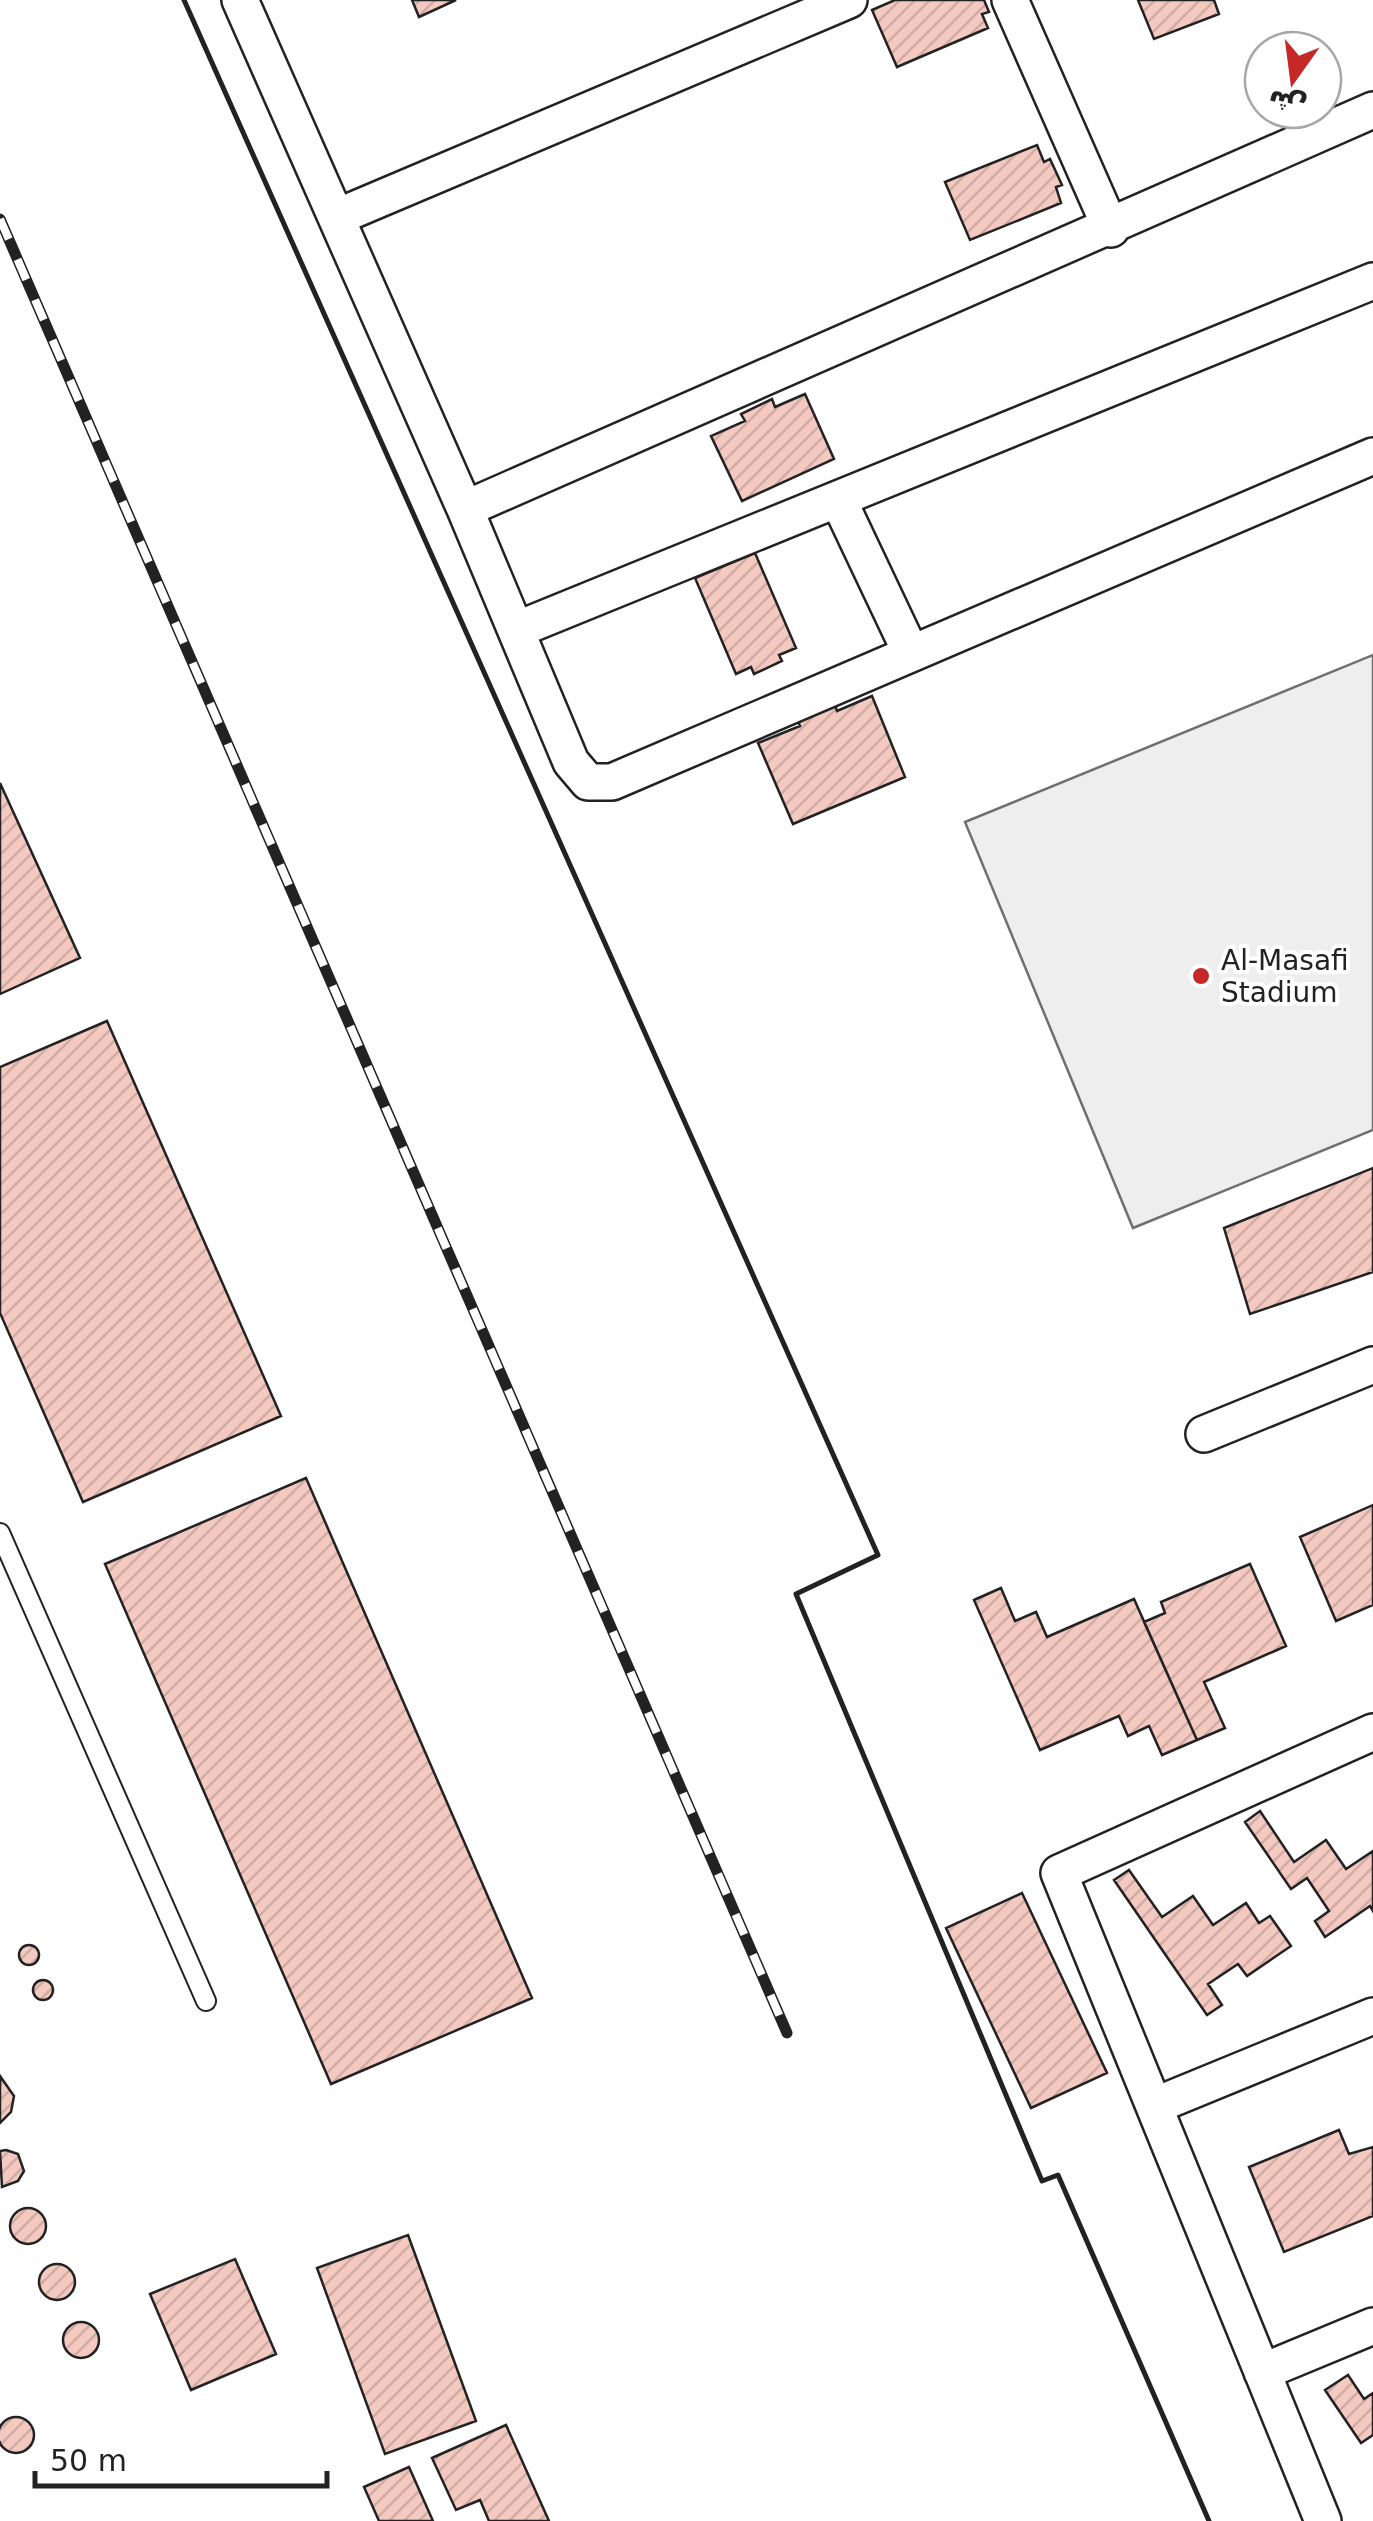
<svg xmlns="http://www.w3.org/2000/svg" width="1373" height="2521" font-family="'DejaVu Sans',Cairo,sans-serif">
<style>
.green{fill:#eee;stroke:#6f6f6f;stroke-width:2.5}
.building{fill:url(#building-hatch);stroke:#222;stroke-width:2.5}
.lines{fill:none;stroke-linecap:round;stroke-linejoin:round}
.service-casing{stroke:#222;stroke-width:22}
.minor-casing{stroke:#222;stroke-width:40}
.service{stroke:#fff;stroke-width:18}
.minor{stroke:#fff;stroke-width:35}
.rail-casing{stroke:#222;stroke-width:11}
.rail{stroke:#fff;stroke-width:8;stroke-dasharray:22;stroke-linecap:butt}
.wall{stroke:#222;stroke-width:5}
.poi-dot{fill:#c62828;stroke:#fff;stroke-width:4}
.labels{text-anchor:middle;dominant-baseline:central;stroke-width:8;stroke-linejoin:round;paint-order:stroke}
.poi-label{font-size:28px;fill:#222;stroke:#fff;text-anchor:start}
</style>
<defs>
<pattern id="building-hatch" width="6" height="6" patternUnits="userSpaceOnUse" patternTransform="scale(2.5)"><rect width="6" height="6" fill="#f3c9c0"/><path d="M-1 1l2-2M0 6l6-6M5 7l2-2" fill="none" stroke="#d0aca5"/></pattern>
</defs>
<rect width="100%" height="100%" fill="#fff"/>
<path class="green" d="M 1373,655 L 1373,1130 L 1133,1228 L 965,822 Z"/>
<path class="building" d="M 412,0 L 456,0 L 419,17 Z
M 895,0 L 984,0 L 989,12 L 982,14 L 988,28 L 897,67 L 872,10 Z
M 1138,0 L 1214,0 L 1219,14 L 1154,39 Z
M 1037,145 L 1044,162 L 1050,159 L 1062,185 L 1056,187 L 1061,203 L 970,240 L 945,182 Z
M 805,394 L 834,459 L 742,501 L 711,436 L 745,421 L 741,414 L 772,399 L 775,407 Z
M 755,553 L 796,648 L 779,655 L 782,661 L 754,674 L 751,667 L 736,674 L 695,578 Z
M 872,696 L 905,777 L 793,824 L 758,743 L 800,726 L 796,717 L 834,701 L 837,711 Z
M 0,783 L 80,958 L 0,994 Z
M 107,1021 L 281,1416 L 83,1502 L 0,1313 L 0,1067 Z
M 1373,1168 L 1373,1272 L 1250,1314 L 1224,1228 Z
M 306,1478 L 532,1998 L 331,2084 L 105,1564 Z
M 1373,1505 L 1373,1605 L 1336,1621 L 1300,1537 Z
M 1250,1564 L 1286,1646 L 1204,1682 L 1225,1728 L 1197,1740 L 1144,1622 L 1165,1613 L 1161,1602 Z
M 1001,1588 L 1015,1621 L 1036,1612 L 1047,1637 L 1134,1599 L 1197,1740 L 1162,1755 L 1149,1726 L 1128,1736 L 1119,1716 L 1040,1750 L 974,1600 Z
M 1260,1811 L 1294,1862 L 1326,1840 L 1346,1869 L 1373,1851 L 1373,1911 L 1370,1906 L 1325,1937 L 1315,1921 L 1329,1911 L 1307,1878 L 1291,1889 L 1245,1822 Z
M 1129,1870 L 1162,1917 L 1193,1896 L 1213,1925 L 1246,1903 L 1259,1923 L 1270,1916 L 1291,1946 L 1247,1976 L 1238,1964 L 1208,1984 L 1222,2005 L 1207,2015 L 1114,1880 Z
M 1022,1893 L 1107,2073 L 1031,2108 L 946,1928 Z
M19 1955a10 10 0 1 1 20 0a10 10 0 1 1-20 0Z
M33 1990a10 10 0 1 1 20 0a10 10 0 1 1-20 0Z
M 0,2076 L 14,2096 L 11,2112 L 0,2123 Z
M 1339,2130 L 1349,2154 L 1373,2147 L 1373,2216 L 1284,2252 L 1249,2167 Z
M 6,2150 L 18,2154 L 24,2171 L 18,2181 L 2,2187 L 0,2151 Z
M10 2226a18 18 0 1 1 36 0a18 18 0 1 1-36 0Z
M 408,2235 L 476,2421 L 385,2454 L 317,2268 Z
M 235,2259 L 276,2354 L 191,2390 L 150,2294 Z
M39 2282a18 18 0 1 1 36 0a18 18 0 1 1-36 0Z
M63 2340a18 18 0 1 1 36 0a18 18 0 1 1-36 0Z
M 1348,2375 L 1364,2399 L 1373,2393 L 1373,2435 L 1361,2443 L 1325,2390 Z
M-2 2435a18 18 0 1 1 36 0a18 18 0 1 1-36 0Z
M 506,2425 L 549,2521 L 489,2521 L 480,2500 L 456,2510 L 432,2458 Z
M 409,2467 L 433,2521 L 379,2521 L 364,2487 Z"/>
<g class="lines">
<defs>
<path id="service" d="M 0,1533 L 206,2001"/>
<path id="minor" d="M 240,0 L 465,509 L 571,762 L 588,782 L 612,782 L 1373,456
M 1010,0 L 1111,229
M 337,217 L 849,0
M 838,499 L 910,651
M 465,509 L 1373,110
M 516,630 L 1373,281
M 1204,1434 L 1373,1365
M 1154,2106 L 1373,2016
M 1262,2372 L 1373,2326
M 1323,2521 L 1059,1873 L 1373,1732"/>
</defs>
<use href="#service" class="service-casing"/>
<use href="#minor" class="minor-casing"/>
<use href="#service" class="service"/>
<use href="#minor" class="minor"/>
<defs>
<path id="rail" d="M 0,219 L 787,2033"/>
</defs>
<use href="#rail" class="rail-casing"/>
<use href="#rail" class="rail"/>
<path class="wall" d="M 184,0 L 878,1555 L 796,1594 L 1042,2181 L 1058,2175 L 1209,2521"/>
</g>
<circle class="poi-dot" cx="1201" cy="976" r="10"/>
<g class="labels">
<g class="poi-label">
<text x="1221" y="960">Al-Masafi<tspan x="1221" dy="32">Stadium</tspan></text>
</g>
</g>
<g transform="translate(1293 80) rotate(194)"><circle r="48" fill="#ffffff" stroke="#a7a7a7" stroke-width="2.5"/>
<path d="M0-8L18 38L0 25L-18 38Z" fill="#c62828"/>
<text y="-15" font-size="28" font-weight="bold" text-anchor="middle" fill="#222222">ش</text>
</g>
<path d="M35 2471v15h292v-15" fill="none" stroke="#222222" stroke-width="5"/>
<text x="50" y="2471" font-size="30" fill="#222222" stroke="#ffffff" stroke-width="8" paint-order="stroke">50 m</text>
</svg>
